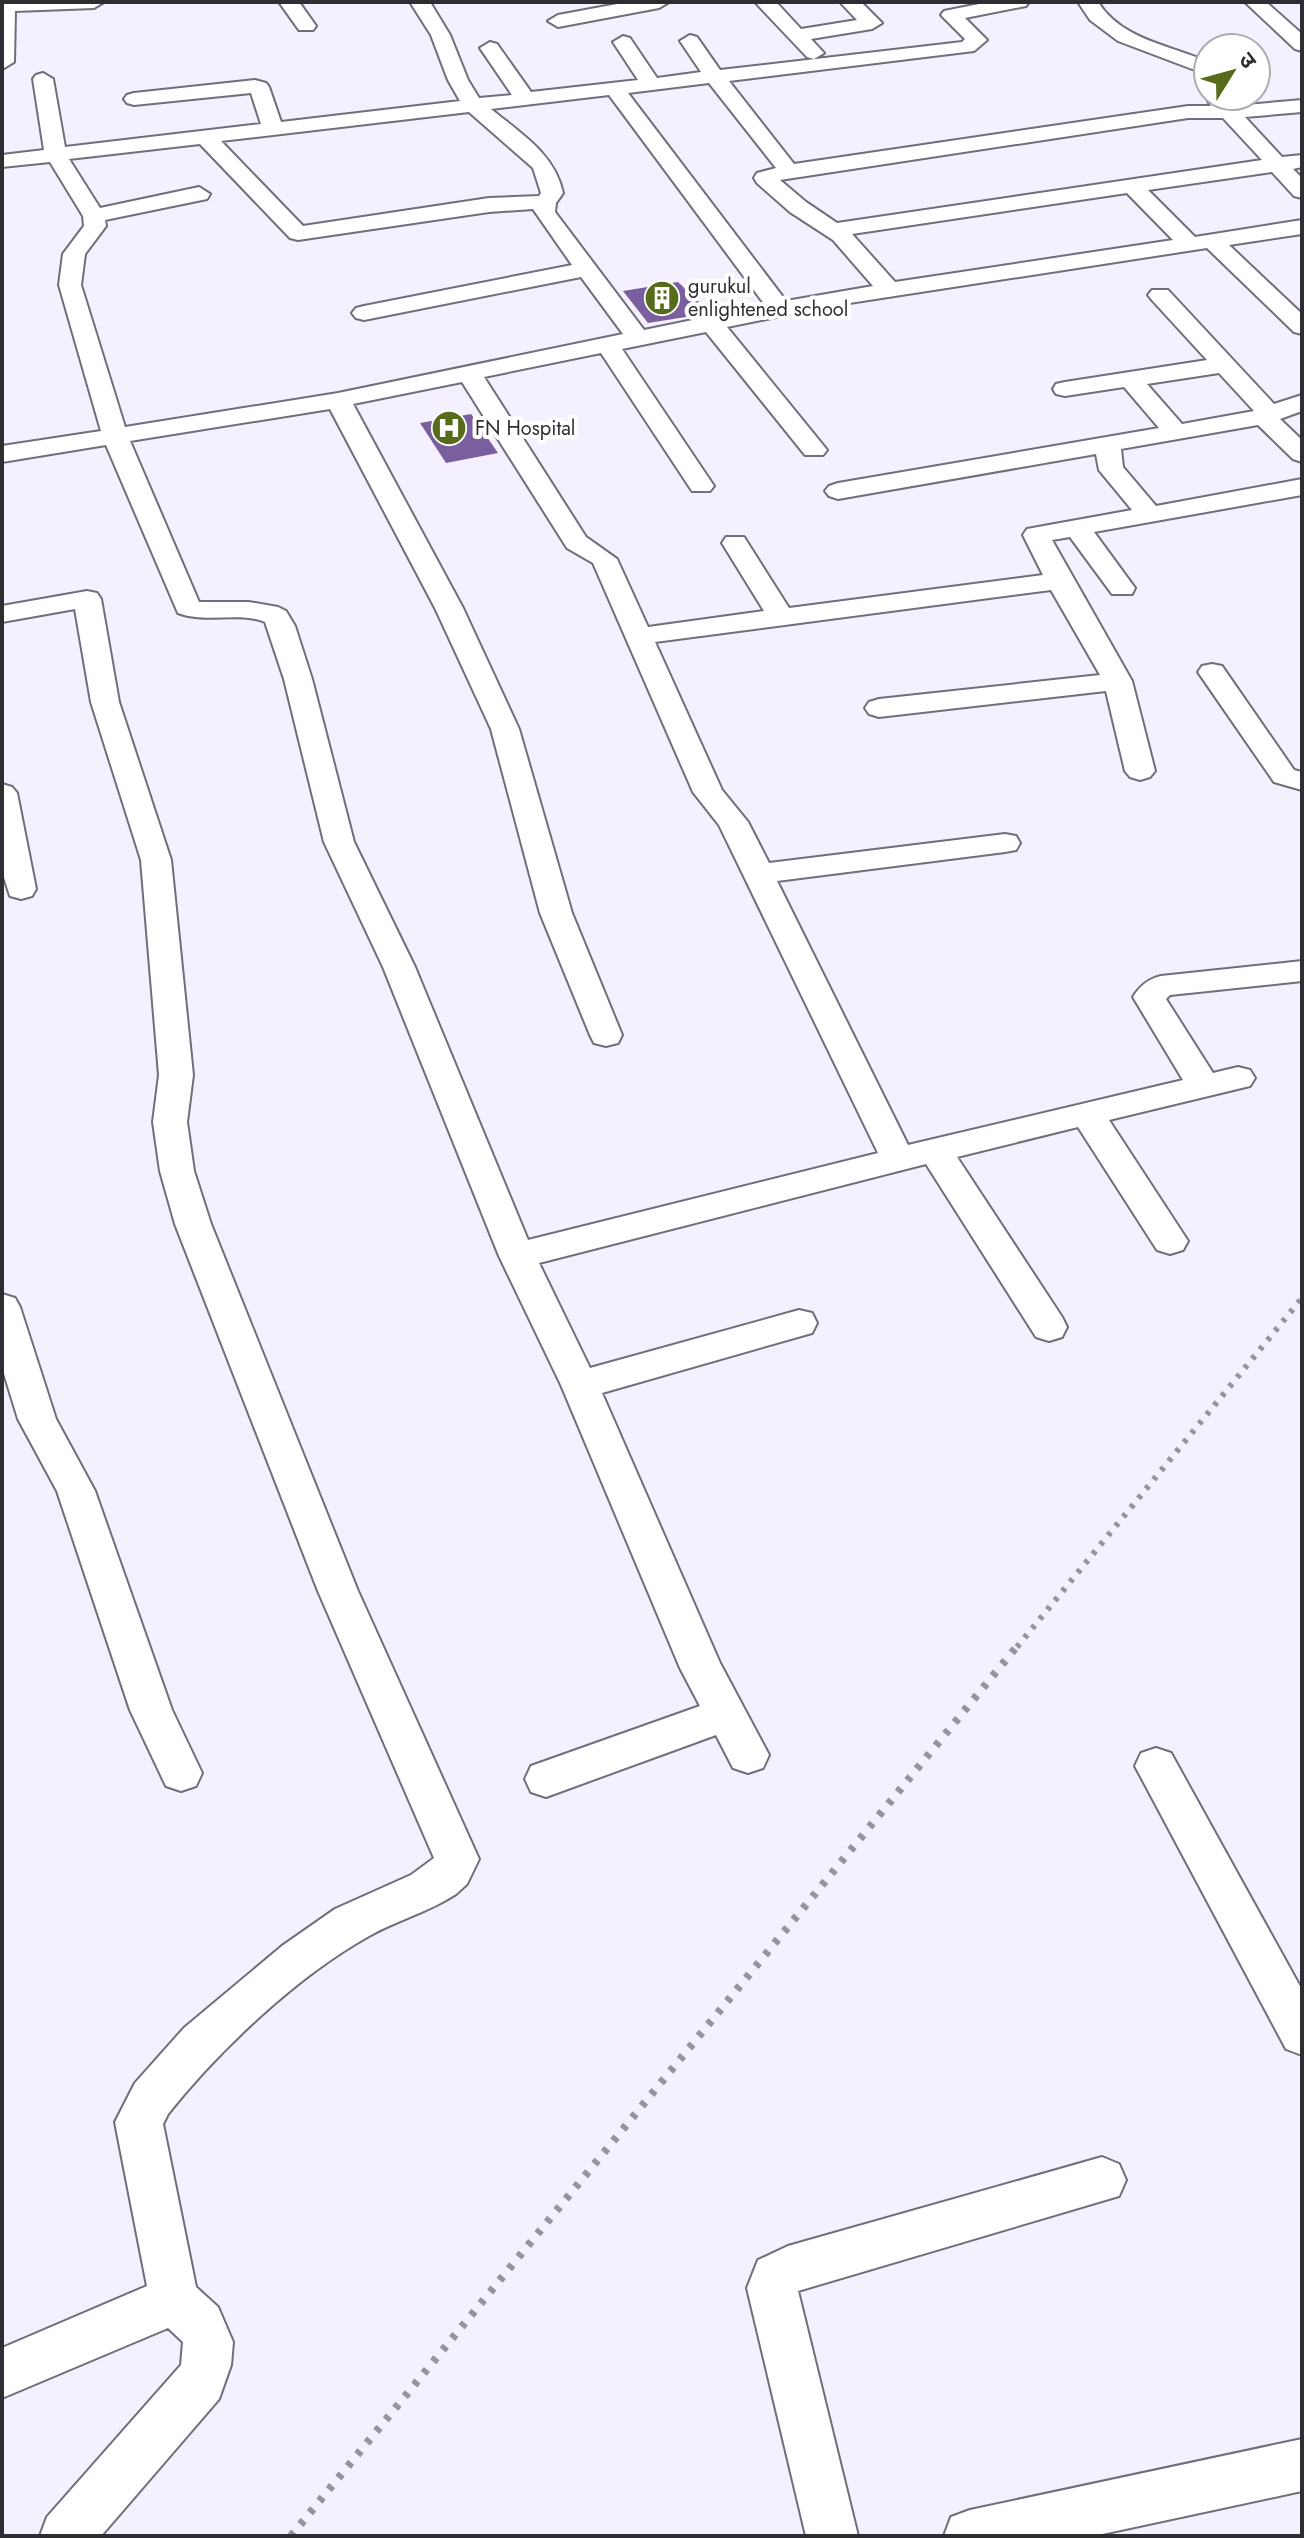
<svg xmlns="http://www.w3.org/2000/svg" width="1304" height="2538" font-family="Jost,'Noto Sans Devanagari',sans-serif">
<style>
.building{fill:#7a5f9f}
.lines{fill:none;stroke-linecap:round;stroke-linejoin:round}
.minor-casing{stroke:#726d7a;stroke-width:4}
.minor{fill:#fff;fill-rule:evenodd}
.rail-far1{stroke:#96939d;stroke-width:6;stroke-dasharray:4 8;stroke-linecap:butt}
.rail{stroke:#96939d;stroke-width:8;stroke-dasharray:5 10;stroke-linecap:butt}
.labels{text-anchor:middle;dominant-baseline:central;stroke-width:8;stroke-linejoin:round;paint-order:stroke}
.far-poi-label{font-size:20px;fill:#2f2d32;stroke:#fff;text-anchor:start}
</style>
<rect width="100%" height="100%" fill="#f5f0fe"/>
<path class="building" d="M 678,282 L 711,313 L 648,323 L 623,291 Z
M 471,414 L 498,453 L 446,463 L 420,423 Z"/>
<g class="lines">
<defs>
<path id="minor" d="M 2,2 L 104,2 L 94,8 L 15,11 L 14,62 L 4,68 Z
M 279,2 L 299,2 L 316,26 L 313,30 L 299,30 Z
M 410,2 L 430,2 L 450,35 L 468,80 L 479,98 L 512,95 L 480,48 L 490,42 L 497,44 L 531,92 L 638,80 L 613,42 L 623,36 L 630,38 L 657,78 L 701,72 L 680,41 L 690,35 L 697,37 L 720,70 L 962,42 L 965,39 L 941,15 L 944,11 L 989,2 L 1029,2 L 1026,6 L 965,18 L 987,40 L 974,51 L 729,81 L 794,164 L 1188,106 L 1211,106 L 1208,101 L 1213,96 L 1225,97 L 1234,106 L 1302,100 L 1302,112 L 1245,117 L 1282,157 L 1302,155 L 1302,167 L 1293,169 L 1302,178 L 1302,198 L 1294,196 L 1272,172 L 1148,190 L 1195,237 L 1302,220 L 1302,234 L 1229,245 L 1302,314 L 1302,334 L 1294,332 L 1207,248 L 830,306 L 727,327 L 827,450 L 823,455 L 805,455 L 706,332 L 622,349 L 714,486 L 710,491 L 692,491 L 601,353 L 484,377 L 586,537 L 617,559 L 648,627 L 764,611 L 722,543 L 726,537 L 744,537 L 789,608 L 1043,575 L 1023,535 L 1027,529 L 1132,510 L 1099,470 L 1096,454 L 838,499 L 829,496 L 825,491 L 829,486 L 838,483 L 1159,428 L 1124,387 L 1065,396 L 1056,394 L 1053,389 L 1056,384 L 1065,382 L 1207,360 L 1152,300 L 1148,295 L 1152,290 L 1168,290 L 1274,404 L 1302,395 L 1302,411 L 1280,419 L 1302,440 L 1302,462 L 1293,459 L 1258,425 L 1121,449 L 1123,467 L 1156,506 L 1302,479 L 1302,495 L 1094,532 L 1135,588 L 1132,594 L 1112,594 L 1070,537 L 1052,540 L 1132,681 L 1155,771 L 1150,777 L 1140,780 L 1130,777 L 1125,771 L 1106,691 L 879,717 L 869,714 L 865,708 L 869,702 L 879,699 L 1100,675 L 1051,590 L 655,642 L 722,790 L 748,822 L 769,863 L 1005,834 L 1016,836 L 1020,843 L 1016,850 L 1005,852 L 777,881 L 908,1145 L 1183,1080 L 1133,997 C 1140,986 1148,979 1161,976 L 1302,961 L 1302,981 L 1170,995 L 1166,999 L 1213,1073 L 1238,1067 L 1250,1070 L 1255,1078 L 1250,1086 L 1109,1120 L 1188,1241 L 1183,1250 L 1170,1254 L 1157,1250 L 1078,1127 L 957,1157 L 1062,1317 L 1067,1327 L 1062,1337 L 1049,1341 L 1036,1337 L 926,1164 L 539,1263 L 590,1368 L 799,1310 L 812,1313 L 817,1323 L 812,1333 L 602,1393 L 720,1663 L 769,1755 L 763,1768 L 748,1773 L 733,1768 L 716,1735 L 546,1797 L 531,1792 L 525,1779 L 531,1766 L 700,1706 L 680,1668 L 561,1385 L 499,1256 L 383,967 L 324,842 L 284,679 L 265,622 C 238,611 208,624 178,613 L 106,445 L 2,462 L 2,446 L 101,431 L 59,285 L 63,254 L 84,226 L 83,216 L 50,162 L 2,167 L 2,155 L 44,150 L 33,79 L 36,75 L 43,73 L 53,79 L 65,147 L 261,124 L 251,93 L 134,105 L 127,103 L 124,99 L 127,95 L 134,93 L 255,80 L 266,83 L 269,87 L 281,122 L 460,101 L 448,80 L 431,35 ZM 709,83 L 776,168 L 757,173 L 754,178 L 757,183 L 790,212 L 833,240 L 873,286 L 786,301 L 628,93 ZM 609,95 L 765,305 L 644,330 L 555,212 L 556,203 L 563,193 C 555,154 520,133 491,109 ZM 469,112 L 533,168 L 541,193 L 539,196 L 489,198 L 303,226 L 221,141 ZM 1188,118 L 1223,118 L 1262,160 L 837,223 L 806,202 L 780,180 ZM 200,144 L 290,238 L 298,240 L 489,212 L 533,209 L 572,265 L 364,306 L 356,308 L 352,313 L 356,318 L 364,320 L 581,277 L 623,334 L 338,393 L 125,427 L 81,285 L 85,254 L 106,226 L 105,220 L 207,199 L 210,194 L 199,187 L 100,208 L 69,159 ZM 1127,193 L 1173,240 L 895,282 L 852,234 ZM 1219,373 L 1254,411 L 1182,424 L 1147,384 ZM 462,382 L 567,548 L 593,563 L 693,792 L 719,825 L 878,1153 L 528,1240 L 415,967 L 354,842 L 312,679 L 295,626 L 286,611 L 278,607 L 249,602 L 199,602 L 130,441 L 330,409 L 435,608 L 491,729 L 540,913 L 590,1035 L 594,1043 L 606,1046 L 618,1043 L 622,1035 L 572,913 L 519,729 L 463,608 L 353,404 Z
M 628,2 L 669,2 L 659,8 L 558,27 L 548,21 L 558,15 Z
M 755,2 L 776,2 L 801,29 L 857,20 L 840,2 L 861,2 L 882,23 L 872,29 L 811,39 L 824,53 L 814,59 L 807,57 Z
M 1078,2 L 1098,2 C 1122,40 1170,45 1208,62 L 1208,75 L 1118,41 L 1090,20 Z
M 1245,2 L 1266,2 L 1302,34 L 1302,51 L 1295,49 Z
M 87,591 L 97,593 L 101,599 L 119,702 L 171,860 L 193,1075 L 187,1122 L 194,1171 L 211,1224 L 358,1591 L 479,1859 L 467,1884 L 456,1894 C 429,1912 397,1920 369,1936 C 297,1976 219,2050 168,2114 L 163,2124 L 196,2287 L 218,2307 L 233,2342 L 231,2365 L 219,2399 L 101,2536 L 40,2536 L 47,2517 L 181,2365 L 183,2342 L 168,2328 L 2,2398 L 2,2348 L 147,2286 L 115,2122 L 135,2083 L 184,2028 L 282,1946 L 335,1909 L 411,1875 L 434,1858 L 318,1591 L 175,1224 L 160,1171 L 153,1122 L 159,1075 L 141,860 L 91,702 L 75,609 L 2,622 L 2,606 Z
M 1212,664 L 1222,666 L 1294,770 L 1302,772 L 1302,790 L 1274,782 L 1198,672 L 1202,666 Z
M 2,784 L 12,787 L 17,793 L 36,889 L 32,896 L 21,899 L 10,896 L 2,871 Z
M 2,1294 L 15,1298 L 20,1307 L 56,1419 L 95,1491 L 172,1710 L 202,1773 L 196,1786 L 181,1791 L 166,1786 L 130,1710 L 57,1491 L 18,1419 L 2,1367 Z
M 1156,1748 L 1171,1753 L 1302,1990 L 1302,2055 L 1286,2049 L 1135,1766 L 1141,1753 Z
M 1102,2157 L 1119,2164 L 1126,2180 L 1119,2196 L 798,2291 L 858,2536 L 806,2536 L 747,2288 L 758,2260 L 788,2246 Z
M 1302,2439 L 1302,2491 L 1093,2536 L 944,2536 L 951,2517 L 970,2510 Z"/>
</defs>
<use href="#minor" class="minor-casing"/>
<use href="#minor" class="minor"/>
<path class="rail-far1" d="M 1017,1647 L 1302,1298"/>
<path class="rail" d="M 291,2536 L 1018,1645"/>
</g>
<defs>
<symbol id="building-disc" viewBox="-11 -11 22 22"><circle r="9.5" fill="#576c1a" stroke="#fff"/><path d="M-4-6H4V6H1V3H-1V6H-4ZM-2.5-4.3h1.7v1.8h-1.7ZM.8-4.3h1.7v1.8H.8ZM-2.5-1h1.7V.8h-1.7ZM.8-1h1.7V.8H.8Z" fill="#fff"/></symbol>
<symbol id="hospital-disc" viewBox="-11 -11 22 22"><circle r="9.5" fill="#576c1a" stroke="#fff"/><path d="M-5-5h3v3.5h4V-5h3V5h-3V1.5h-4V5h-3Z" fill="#fff"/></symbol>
</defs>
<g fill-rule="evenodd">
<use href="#building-disc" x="642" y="278" width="40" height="40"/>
<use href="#hospital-disc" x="429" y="408" width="40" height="40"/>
</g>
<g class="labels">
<g class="far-poi-label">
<text x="688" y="286">gurukul<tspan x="688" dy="23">enlightened school</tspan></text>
<text x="475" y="428">FN Hospital</text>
</g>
</g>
<rect width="1304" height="2538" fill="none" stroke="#2f2d32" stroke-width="8"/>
<g transform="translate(1232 72) rotate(53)"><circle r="38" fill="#ffffff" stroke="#acabad" stroke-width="2"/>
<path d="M0-6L14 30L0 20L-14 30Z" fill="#576c1a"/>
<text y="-12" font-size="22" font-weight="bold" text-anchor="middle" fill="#2f2d32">उ</text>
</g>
</svg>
